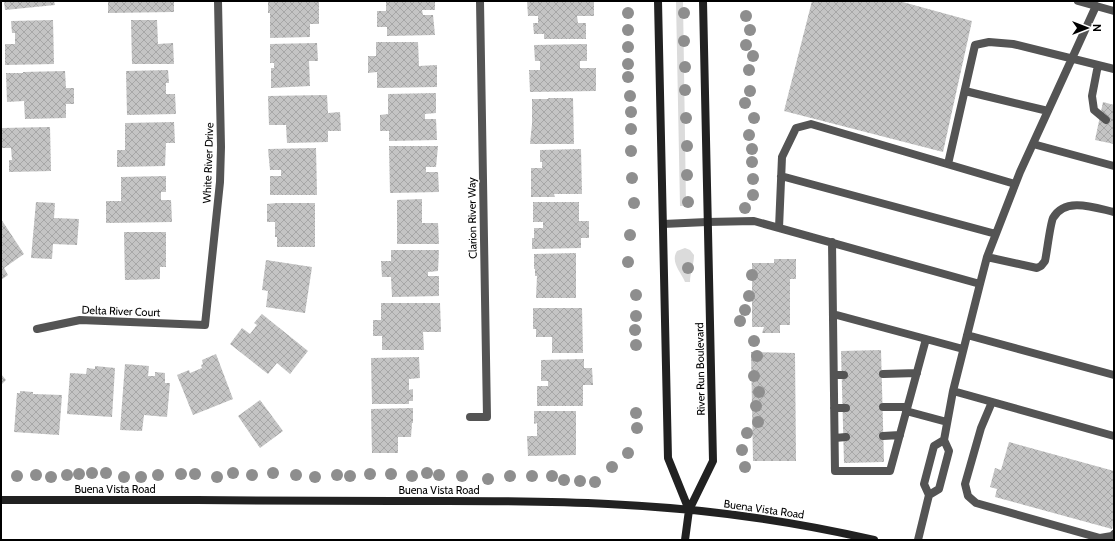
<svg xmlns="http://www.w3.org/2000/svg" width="1115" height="541" font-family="Cabin,sans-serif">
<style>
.grass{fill:#dbdbdb}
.building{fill:url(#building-cross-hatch)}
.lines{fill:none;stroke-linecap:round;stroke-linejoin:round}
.lane{stroke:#545454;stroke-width:8}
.street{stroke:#545454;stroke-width:8}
.secondary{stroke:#212121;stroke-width:8}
.tree{fill:#8e8e8e}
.labels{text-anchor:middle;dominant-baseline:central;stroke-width:3;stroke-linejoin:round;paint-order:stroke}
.street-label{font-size:11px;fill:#000;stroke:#fff}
</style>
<defs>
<pattern id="building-cross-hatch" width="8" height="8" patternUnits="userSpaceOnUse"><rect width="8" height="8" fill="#c4c4c4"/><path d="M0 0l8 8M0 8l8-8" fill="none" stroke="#a7a7a7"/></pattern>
</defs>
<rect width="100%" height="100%" fill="#fff"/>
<path class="grass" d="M 676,1 L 683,1 L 686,206 L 680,206 Z
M 685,248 L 690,250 L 694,255 C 694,265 690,272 690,282 L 685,282 C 681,272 670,262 677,251 Z"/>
<path class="building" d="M 4,1 L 54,1 L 55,5 L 5,10 Z
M 108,1 L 174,1 L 174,12 L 108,13 Z
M 268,1 L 319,1 L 319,24 L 310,24 L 310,37 L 270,38 L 270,13 L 268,13 Z
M 386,1 L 435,1 L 435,10 L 422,10 L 423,15 L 433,15 L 435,35 L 387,36 L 387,27 L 377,27 L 377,11 L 386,11 Z
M 527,1 L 594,1 L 594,16 L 577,16 L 578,23 L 586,23 L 586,39 L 544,39 L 544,34 L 534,34 L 533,23 L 538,23 L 538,16 L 528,16 Z
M 812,1 L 899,1 L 972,21 L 943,152 L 784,111 Z
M 53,20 L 54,64 L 5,65 L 5,44 L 15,44 L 15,33 L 12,33 L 11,21 Z
M 131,20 L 157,20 L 158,44 L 173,43 L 174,64 L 132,64 Z
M 376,42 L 418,42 L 419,66 L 437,65 L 437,87 L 377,88 L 377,72 L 368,73 L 368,56 L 376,56 Z
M 317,43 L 318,61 L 309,61 L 310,86 L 271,88 L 271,68 L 274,68 L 274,63 L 270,63 L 270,44 Z
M 587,44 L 587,61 L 580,61 L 580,68 L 596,68 L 596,91 L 530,92 L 529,70 L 540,70 L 540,61 L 535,61 L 534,45 Z
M 168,70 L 169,83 L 166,83 L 166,94 L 175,94 L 176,114 L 127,115 L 126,71 Z
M 65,71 L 66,88 L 74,88 L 74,104 L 66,104 L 66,118 L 25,119 L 24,101 L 7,102 L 6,73 L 23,73 L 23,72 Z
M 436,93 L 436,113 L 425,114 L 425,119 L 436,119 L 437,140 L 389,141 L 389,131 L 380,131 L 380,115 L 388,114 L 388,94 Z
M 327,95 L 328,113 L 340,112 L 341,131 L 328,131 L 328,142 L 287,143 L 286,125 L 269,125 L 268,96 Z
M 548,98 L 573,98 L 574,144 L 530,144 L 532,124 L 532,99 L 548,99 Z
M 1103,102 L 1114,105 L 1114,144 L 1095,140 Z
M 174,122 L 175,143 L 166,143 L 165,166 L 117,167 L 117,150 L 125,150 L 125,123 Z
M 50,127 L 51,171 L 9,172 L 9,160 L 12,160 L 11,148 L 2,148 L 2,128 Z
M 389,146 L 438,146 L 436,167 L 426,167 L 426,172 L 438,172 L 439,192 L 390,193 Z
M 316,148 L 317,195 L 270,195 L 270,176 L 281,176 L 281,170 L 270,170 L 268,149 Z
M 581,149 L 582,194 L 554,194 L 555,197 L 531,197 L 531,168 L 542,168 L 542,162 L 540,162 L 540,150 Z
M 166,176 L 166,192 L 161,192 L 161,200 L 171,200 L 172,222 L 106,223 L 106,201 L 121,201 L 121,177 Z
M 422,199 L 422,223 L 438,223 L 439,244 L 397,244 L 397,200 Z
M 36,202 L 55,203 L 54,218 L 79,219 L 77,245 L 53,244 L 52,259 L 31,258 Z
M 533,202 L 579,202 L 579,221 L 589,221 L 589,238 L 581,238 L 581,248 L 532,249 L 532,238 L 534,238 L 534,228 L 543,228 L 543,222 L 533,222 Z
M 277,203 L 315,203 L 315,247 L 277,247 L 277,237 L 275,237 L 275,222 L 267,222 L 267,204 Z
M 1,219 L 24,254 L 4,268 L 8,275 L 1,280 Z
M 124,232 L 166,232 L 166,267 L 160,267 L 160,279 L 125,280 Z
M 391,250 L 439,250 L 438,271 L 428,272 L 428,276 L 439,276 L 439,296 L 392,297 L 391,277 L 382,277 L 381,261 L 391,261 Z
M 576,253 L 576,298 L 536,298 L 537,276 L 535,276 L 535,269 L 534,269 L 534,254 Z
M 774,259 L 796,259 L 796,279 L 790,279 L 790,325 L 780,325 L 780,333 L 762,333 L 764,327 L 752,327 L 752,263 L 774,263 Z
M 266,260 L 312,267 L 305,313 L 266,307 L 268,291 L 262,290 Z
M 381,303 L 440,303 L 441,332 L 423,332 L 424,350 L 382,350 L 382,336 L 373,336 L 373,320 L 381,320 Z
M 533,308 L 582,308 L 583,353 L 552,353 L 552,337 L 536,337 L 536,329 L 533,329 Z
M 262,314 L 308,351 L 290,374 L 277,363 L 268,374 L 230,344 L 242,328 L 250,334 L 257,325 L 254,323 Z
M 881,350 L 884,462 L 844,463 L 841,351 Z
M 751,352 L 795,353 L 796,461 L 753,461 Z
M 216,354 L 233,399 L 193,415 L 177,375 L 189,370 L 190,373 L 202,368 L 201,365 L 203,364 L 202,360 Z
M 419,357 L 420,378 L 409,379 L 409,390 L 413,389 L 413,401 L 409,401 L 409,404 L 372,404 L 371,358 Z
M 584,359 L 584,368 L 592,368 L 593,385 L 583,385 L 583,406 L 537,406 L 537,386 L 548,386 L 548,381 L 541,381 L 541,360 Z
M 125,364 L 149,366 L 148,376 L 155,376 L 155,372 L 165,373 L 165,383 L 170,383 L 167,417 L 144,415 L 142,431 L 120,430 Z
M 95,366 L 115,368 L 112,417 L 67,414 L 70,373 L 86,374 L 87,368 L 95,369 Z
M 1,374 L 6,380 L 1,385 Z
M 20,391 L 33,392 L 33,394 L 62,395 L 59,435 L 14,432 L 17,393 L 20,393 Z
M 260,400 L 283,431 L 260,448 L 238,416 Z
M 413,408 L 413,423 L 412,423 L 411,437 L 398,437 L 398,453 L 372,453 L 371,409 Z
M 534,411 L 576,411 L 576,455 L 528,456 L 527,436 L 537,436 L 537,423 L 534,424 Z
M 1009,442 L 1114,471 L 1114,522 L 1112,529 L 995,497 L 997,489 L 990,487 L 995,468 L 1001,470 Z"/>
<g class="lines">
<path class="lane" d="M 1098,65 L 1092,96 L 1094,110 L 1106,120
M 965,91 L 1048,111
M 1033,144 L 1114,166
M 948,164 L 975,45 L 989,42 L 1013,44 L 1114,69
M 781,176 L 996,234
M 707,222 L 754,221 L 980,284 L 987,257 L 1037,268 L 1041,266 L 1045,261 C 1047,252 1050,225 1053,218 C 1065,196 1096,208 1114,212
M 779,228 L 782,157 L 796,128 L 811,124 L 1015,184
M 832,242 L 835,471 L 890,471 L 926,339 L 963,349
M 987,257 L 1020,172 L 1096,6
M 833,314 L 926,339
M 967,335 L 1114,375
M 883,374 L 917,373
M 834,375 L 844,375
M 953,391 L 1114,436
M 992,402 L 981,428 L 965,484 L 968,496 L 976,503 L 1100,538 L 1112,536 L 1114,534
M 883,407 L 907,407
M 834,408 L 846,408
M 906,411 L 947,422
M 883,436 L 900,435
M 835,438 L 846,437
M 929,495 L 939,489 L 949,451 L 944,440 L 953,391 L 980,284
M 918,540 L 929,495 L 924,484 L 934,446 L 944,440"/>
<path class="street" d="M 1078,1 L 1114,11
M 663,224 L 707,222
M 37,329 L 80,320 L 205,325 L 220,182 L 221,147 L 218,1
M 470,417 L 487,417 L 480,1"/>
<path class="secondary" d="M 658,1 L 668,458 L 689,510
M 1,500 C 132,500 262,500 393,501 C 465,501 537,500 608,504 C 697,508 788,520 874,540
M 685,540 L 689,510 L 713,461 L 703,1"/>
</g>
<g class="tree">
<circle cx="628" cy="13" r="6"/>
<circle cx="684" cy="13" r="6"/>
<circle cx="746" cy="16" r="6"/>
<circle cx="628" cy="30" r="6"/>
<circle cx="750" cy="30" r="6"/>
<circle cx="684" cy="41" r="6"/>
<circle cx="746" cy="45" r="6"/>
<circle cx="628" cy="47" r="6"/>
<circle cx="753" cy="56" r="6"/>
<circle cx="628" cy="64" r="6"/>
<circle cx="685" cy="67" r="6"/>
<circle cx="749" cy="70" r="6"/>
<circle cx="628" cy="77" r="6"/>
<circle cx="685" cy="90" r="6"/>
<circle cx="750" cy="91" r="6"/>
<circle cx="630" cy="96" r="6"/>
<circle cx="745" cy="103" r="6"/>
<circle cx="631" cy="112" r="6"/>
<circle cx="686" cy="118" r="6"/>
<circle cx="754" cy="118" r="6"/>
<circle cx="631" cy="129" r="6"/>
<circle cx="749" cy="135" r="6"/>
<circle cx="687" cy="146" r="6"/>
<circle cx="752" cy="149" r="6"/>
<circle cx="631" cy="151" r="6"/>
<circle cx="752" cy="162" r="6"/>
<circle cx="687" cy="175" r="6"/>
<circle cx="632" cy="178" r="6"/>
<circle cx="753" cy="179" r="6"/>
<circle cx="753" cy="195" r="6"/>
<circle cx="688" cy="202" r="6"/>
<circle cx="634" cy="203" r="6"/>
<circle cx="745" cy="208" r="6"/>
<circle cx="630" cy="235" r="6"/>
<circle cx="628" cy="262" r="6"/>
<circle cx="688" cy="268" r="6"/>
<circle cx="752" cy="275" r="6"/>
<circle cx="636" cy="295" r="6"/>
<circle cx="749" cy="296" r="6"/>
<circle cx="745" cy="310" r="6"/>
<circle cx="636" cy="316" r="6"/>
<circle cx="740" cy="321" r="6"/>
<circle cx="635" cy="330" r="6"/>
<circle cx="754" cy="341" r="6"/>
<circle cx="636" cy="345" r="6"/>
<circle cx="757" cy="356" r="6"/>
<circle cx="754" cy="376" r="6"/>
<circle cx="759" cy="392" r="6"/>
<circle cx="756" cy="406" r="6"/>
<circle cx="636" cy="413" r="6"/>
<circle cx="758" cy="422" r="6"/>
<circle cx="637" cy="428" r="6"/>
<circle cx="747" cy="433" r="6"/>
<circle cx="742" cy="450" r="6"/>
<circle cx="628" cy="453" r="6"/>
<circle cx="612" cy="467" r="6"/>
<circle cx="745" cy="467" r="6"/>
<circle cx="92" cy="473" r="6"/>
<circle cx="106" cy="473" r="6"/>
<circle cx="233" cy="473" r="6"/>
<circle cx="273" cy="473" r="6"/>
<circle cx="427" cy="473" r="6"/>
<circle cx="79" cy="474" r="6"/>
<circle cx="181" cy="474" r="6"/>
<circle cx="195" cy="474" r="6"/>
<circle cx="370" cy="474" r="6"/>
<circle cx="391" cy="474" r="6"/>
<circle cx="36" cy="475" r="6"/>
<circle cx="67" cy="475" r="6"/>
<circle cx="158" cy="475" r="6"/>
<circle cx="252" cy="475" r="6"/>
<circle cx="296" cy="475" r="6"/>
<circle cx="337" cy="475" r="6"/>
<circle cx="439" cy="475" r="6"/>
<circle cx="17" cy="476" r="6"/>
<circle cx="350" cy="476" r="6"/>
<circle cx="412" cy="476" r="6"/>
<circle cx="462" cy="476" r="6"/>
<circle cx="510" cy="476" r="6"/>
<circle cx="532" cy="476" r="6"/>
<circle cx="552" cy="476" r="6"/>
<circle cx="51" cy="477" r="6"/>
<circle cx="124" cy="477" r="6"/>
<circle cx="141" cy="477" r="6"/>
<circle cx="217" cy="477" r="6"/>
<circle cx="315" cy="477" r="6"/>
<circle cx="488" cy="479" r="6"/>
<circle cx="564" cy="480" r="6"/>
<circle cx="580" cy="481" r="6"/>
<circle cx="595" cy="482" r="6"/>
</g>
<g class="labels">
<g class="street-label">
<text transform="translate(208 163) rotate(-88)">White River Drive</text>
<text transform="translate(472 218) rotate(-91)">Clarion River Way</text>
<text transform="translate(121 311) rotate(2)">Delta River Court</text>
<text transform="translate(700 369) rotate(-91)">River Run Boulevard</text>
<text x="115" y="489">Buena Vista Road</text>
<text x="439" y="490">Buena Vista Road</text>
<text transform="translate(764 509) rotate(8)">Buena Vista Road</text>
</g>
</g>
<rect width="1115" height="541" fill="none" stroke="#000000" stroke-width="4"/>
<g transform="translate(1087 28) rotate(90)" stroke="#ffffff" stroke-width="3" paint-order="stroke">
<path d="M0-3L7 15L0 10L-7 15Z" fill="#000000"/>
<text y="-6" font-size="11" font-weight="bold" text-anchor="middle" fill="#000000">N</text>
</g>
</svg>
